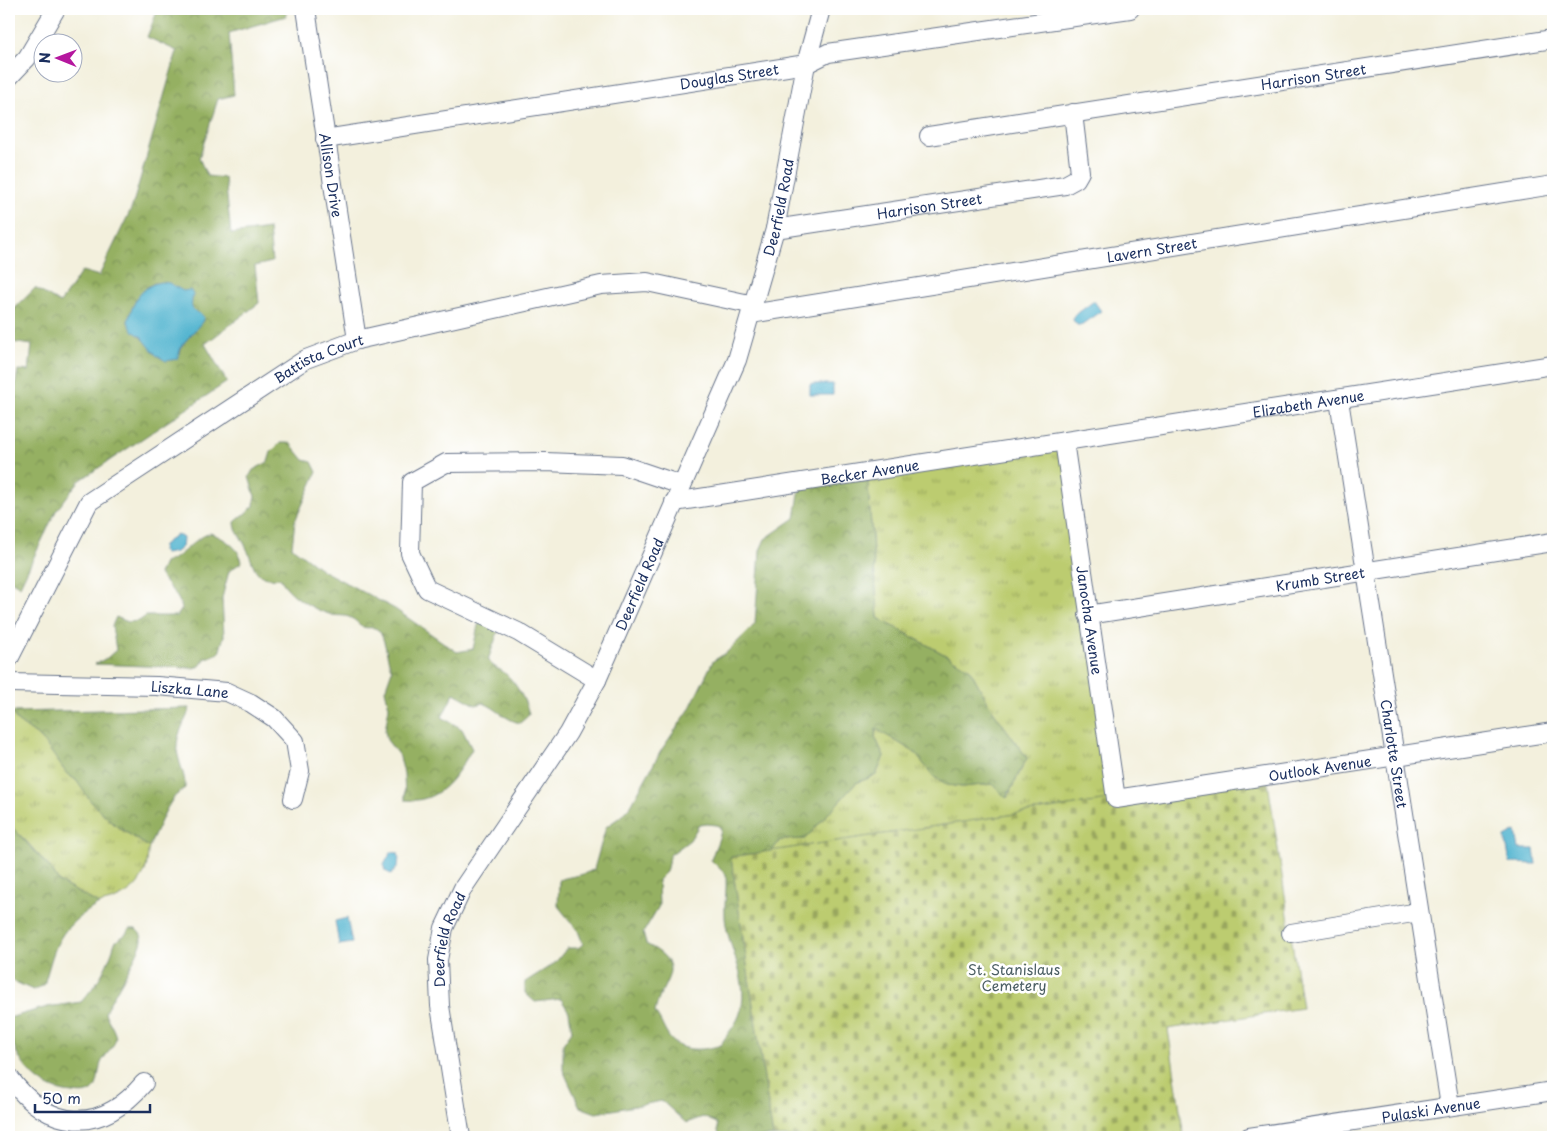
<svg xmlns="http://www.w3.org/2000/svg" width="1562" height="1146" font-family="'Playpen Sans',sans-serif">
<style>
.grass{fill:url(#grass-tufts);stroke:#6c7e66}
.forest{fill:url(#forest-crowns);stroke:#587060;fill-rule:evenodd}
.cemetery{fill:url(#cemetery-stones);stroke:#6c7e66}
.water{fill:#50b3cf;stroke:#367196}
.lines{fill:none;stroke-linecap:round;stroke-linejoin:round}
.minor-casing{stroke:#67738a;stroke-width:20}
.minor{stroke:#fff;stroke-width:18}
.labels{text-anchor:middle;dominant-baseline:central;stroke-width:5;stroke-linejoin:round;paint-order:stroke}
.street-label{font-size:14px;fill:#1b2f5e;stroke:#fff}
.park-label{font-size:14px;fill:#4b5e63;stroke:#fff}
</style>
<defs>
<pattern id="grass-tufts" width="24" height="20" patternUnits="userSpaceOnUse" patternTransform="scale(1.25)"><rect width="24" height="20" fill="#bccc6f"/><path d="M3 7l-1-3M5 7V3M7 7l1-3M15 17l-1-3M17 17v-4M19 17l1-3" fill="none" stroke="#98a65e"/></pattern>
<pattern id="forest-crowns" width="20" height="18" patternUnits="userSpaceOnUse" patternTransform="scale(1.25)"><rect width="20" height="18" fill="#95b062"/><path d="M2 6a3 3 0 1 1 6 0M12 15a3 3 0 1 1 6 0" fill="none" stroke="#799054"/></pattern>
<pattern id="cemetery-stones" width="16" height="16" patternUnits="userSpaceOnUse" patternTransform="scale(1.25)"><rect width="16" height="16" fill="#bccc6f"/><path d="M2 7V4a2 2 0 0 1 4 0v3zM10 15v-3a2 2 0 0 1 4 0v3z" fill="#98a65e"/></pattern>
</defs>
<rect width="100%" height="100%" fill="#fff"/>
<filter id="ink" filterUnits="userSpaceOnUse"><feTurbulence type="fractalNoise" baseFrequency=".02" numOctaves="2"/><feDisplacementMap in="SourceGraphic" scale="10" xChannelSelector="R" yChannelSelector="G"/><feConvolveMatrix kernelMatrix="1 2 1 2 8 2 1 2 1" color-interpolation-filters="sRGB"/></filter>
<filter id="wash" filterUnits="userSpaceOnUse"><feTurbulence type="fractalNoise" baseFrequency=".0096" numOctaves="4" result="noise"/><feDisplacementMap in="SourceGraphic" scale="20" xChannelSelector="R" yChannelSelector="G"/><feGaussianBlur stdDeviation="1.12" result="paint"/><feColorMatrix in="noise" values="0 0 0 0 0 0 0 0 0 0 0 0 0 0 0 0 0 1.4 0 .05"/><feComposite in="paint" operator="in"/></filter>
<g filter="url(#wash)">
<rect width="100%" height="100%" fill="#f3f0dd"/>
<path class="grass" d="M 1064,441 L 1116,799 L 772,851 L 780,840 L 805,839 L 856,783 L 876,775 L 884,756 L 875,737 L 876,728 L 914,752 L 924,764 L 948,785 L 962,787 L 993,784 L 1007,798 L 1027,758 L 991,708 L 969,668 L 878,618 L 867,472 Z
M 9,712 L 12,712 L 17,721 L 42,739 L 67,774 L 76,780 L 115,825 L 149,847 C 147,854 148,864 145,871 C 137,891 119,900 99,904 L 59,882 L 51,869 L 26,841 L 13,828 L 9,827 Z"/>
<path class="forest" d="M 158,9 L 287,9 L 286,16 L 229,33 L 234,95 L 218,99 L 199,158 L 207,176 L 225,178 L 231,234 L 269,229 L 272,262 L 255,266 L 259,303 L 205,344 L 227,382 L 79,481 L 56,511 L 20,586 L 9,579 L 9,388 L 15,388 L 18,370 L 29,371 L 32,345 L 11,342 L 14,309 L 35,288 L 60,303 L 82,271 L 99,276 L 132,207 L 177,51 L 147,37 ZM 154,283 C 178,284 183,290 193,311 L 199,313 L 196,329 L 182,345 L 180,353 L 156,355 C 149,341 135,335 128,322 C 132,304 139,293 154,283 Z
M 280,443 L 290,443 L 304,460 L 312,462 L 317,472 L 295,521 L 292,547 L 322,570 L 395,609 L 457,652 L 473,649 L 478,625 L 484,620 L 498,632 L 488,660 C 493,668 499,668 506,674 C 516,683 527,702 529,715 L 520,723 C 505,720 497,708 483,703 L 476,705 L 454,693 L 442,717 L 462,729 L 472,749 C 457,775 440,804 405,800 L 404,774 L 400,757 L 387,740 L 385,731 L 389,707 L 385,690 L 392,670 C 386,658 386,638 378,630 C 374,626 368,629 363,627 C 359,625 356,620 351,618 C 344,614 335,617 329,614 C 310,608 289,595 280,578 C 253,581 255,566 246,547 C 242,537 235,533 235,522 L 254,506 L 255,496 L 249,477 L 253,470 L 268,462 L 271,452 Z
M 867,472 L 878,618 L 969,668 L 991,708 L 1027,758 L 1006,798 L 993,784 L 962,787 L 948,785 L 934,777 L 914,752 L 876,729 L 875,737 L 884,756 L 876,775 L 856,783 L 805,839 L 780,840 L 772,851 L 731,857 L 773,1137 L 719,1137 L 717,1123 L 703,1117 L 686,1123 L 662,1101 L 596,1113 L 580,1107 L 563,1070 L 563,1044 L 572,1031 L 569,1012 L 561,999 L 535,1002 L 525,993 L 525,982 L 555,963 L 567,948 L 578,948 L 583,944 L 578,931 L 558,906 L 559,880 C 573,875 581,877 594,869 L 606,827 L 620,817 L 631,805 L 662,749 L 689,710 L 713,661 L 726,653 L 755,624 L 760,550 L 765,539 L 795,518 L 801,482 ZM 707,824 L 717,825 L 721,829 C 720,839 714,849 711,860 L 726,875 C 727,890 724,903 725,918 C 728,950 752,983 739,1016 C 735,1026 726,1035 721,1045 C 703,1051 678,1053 667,1034 C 662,1026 661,1020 655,1013 C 660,980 691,967 646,944 L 643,933 L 659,906 L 658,880 L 666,872 L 670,855 L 690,840 L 699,825 Z
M 210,533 C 223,537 240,548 242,562 L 229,571 L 222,598 L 224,636 L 219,653 L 205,659 L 200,666 L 193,668 L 95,664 L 107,658 L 116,650 L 112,626 L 116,617 L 128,622 L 139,621 L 146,616 L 177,616 L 182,609 C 179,594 167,587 159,574 L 164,563 C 185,556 189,541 210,533 Z
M 190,708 C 186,721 176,734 177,749 C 178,762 186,775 185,788 L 174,797 L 166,810 L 149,847 L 115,825 L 92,803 L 76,780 L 67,774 L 42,739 L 17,721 L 12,712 Z
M 9,827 L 13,828 L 51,869 L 59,882 L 99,904 C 58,928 56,943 44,985 L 33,990 L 13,981 L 9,969 Z
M 129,929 L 136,929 C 139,932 142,935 142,939 C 143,949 111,997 105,1013 C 108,1021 113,1027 115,1034 C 119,1043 105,1054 101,1063 C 98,1071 99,1083 94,1089 C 89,1095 80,1094 72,1093 C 34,1090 9,1054 9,1018 L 47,1007 L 81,1002 C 98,983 108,967 115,942 L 126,934 Z"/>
<path class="cemetery" d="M 1267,776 L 1302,1008 L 1168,1029 L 1184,1137 L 773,1137 L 731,857 Z"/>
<path class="water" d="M 161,282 L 169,283 L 183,291 L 190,290 L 193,294 C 190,312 191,307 204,317 L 202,322 L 182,345 L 177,359 L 166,361 L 156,355 L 142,337 L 133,331 L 128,322 C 132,304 141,285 161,282 Z
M 1094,301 L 1101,311 L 1081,325 L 1077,325 L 1073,320 L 1074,316 Z
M 810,384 L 833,384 L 833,395 L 810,395 Z
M 177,534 L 183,538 L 182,547 L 176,552 L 165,554 L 162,551 L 163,545 Z
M 1516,831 L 1519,849 L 1534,849 L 1536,864 L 1510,863 L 1505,837 Z
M 391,852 L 398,853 C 400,861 398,870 391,874 L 385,871 L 384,865 Z
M 347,918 L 352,943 L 339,945 L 335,921 Z"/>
</g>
<g filter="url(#ink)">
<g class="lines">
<defs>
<g id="minor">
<path id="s1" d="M 306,9 L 357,340"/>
<path d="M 9,77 L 27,58 L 56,9"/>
<path id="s2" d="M 929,136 L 1553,39"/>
<path id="s3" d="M 325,139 L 806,64 L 828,53 L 1130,9"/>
<path id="s4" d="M 775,229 L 1065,185 L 1076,179 L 1080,172 L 1073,113"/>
<path id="s5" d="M 751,314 L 1553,185"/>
<path id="s6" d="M 1339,400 L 1450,1106"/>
<path id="s7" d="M 1064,441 L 1116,799 L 1553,732"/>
<path id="s8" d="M 674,502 L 1553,365"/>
<path id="s9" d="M 1088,615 L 1553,542"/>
<path id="s10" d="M 9,659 L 89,502 L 306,359 L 357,340 L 601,285 L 647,282 L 754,305"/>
<path d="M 597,680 L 518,632 L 427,589 L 410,553 L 412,482 L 446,463 L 545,462 L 622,465 L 681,485"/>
<path id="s11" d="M 9,683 L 157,686 L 227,692 L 251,703 L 274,718 L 295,741 L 300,771 L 293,799"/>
<path d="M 1291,933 L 1419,912"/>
<path d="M 9,1077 C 49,1131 100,1135 144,1083"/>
<path id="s12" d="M 461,1137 L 440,1006 L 438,960 L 444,928 L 463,888 L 568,733 L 597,680 L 737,360 L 775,229 L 806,64 L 821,9"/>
<path id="s13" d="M 1249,1137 L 1553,1091"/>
</g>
</defs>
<use href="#minor" class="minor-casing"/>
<use href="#minor" class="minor"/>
</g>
</g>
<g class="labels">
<g class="street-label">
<text stroke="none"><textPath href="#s3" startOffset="409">Douglas Street</textPath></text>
<text stroke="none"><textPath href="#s2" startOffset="389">Harrison Street</textPath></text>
<text stroke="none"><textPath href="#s1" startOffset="168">Allison Drive</textPath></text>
<text stroke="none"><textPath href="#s4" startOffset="156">Harrison Street</textPath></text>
<text stroke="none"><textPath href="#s12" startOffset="1011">Deerfield Road</textPath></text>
<text stroke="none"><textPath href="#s5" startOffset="406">Lavern Street</textPath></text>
<text stroke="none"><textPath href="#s10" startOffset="448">Battista Court</textPath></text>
<text stroke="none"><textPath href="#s8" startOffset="642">Elizabeth Avenue</textPath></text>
<text stroke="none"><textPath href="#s8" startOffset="198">Becker Avenue</textPath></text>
<text stroke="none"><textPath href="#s9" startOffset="235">Krumb Street</textPath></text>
<text stroke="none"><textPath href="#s12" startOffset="608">Deerfield Road</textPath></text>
<text stroke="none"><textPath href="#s7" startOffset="181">Janocha Avenue</textPath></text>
<text stroke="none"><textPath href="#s11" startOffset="181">Liszka Lane</textPath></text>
<text stroke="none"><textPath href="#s6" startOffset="358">Charlotte Street</textPath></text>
<text stroke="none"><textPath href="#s7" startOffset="568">Outlook Avenue</textPath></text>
<text stroke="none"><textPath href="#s12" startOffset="201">Deerfield Road</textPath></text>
<text stroke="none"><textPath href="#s13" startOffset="184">Pulaski Avenue</textPath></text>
</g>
<g class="park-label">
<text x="1014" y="969">St. Stanislaus<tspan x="1014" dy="16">Cemetery</tspan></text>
</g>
</g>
<rect width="1562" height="1146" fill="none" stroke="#fff" stroke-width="30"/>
<g transform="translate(58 58) rotate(271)"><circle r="24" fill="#ffffff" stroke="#a4acbf"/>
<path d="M0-4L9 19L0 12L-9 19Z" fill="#b5179e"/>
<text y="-8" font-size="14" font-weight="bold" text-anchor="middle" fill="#1b2f5e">N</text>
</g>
<path d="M35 1104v8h115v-8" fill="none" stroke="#1b2f5e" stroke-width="2.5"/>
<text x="42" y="1104" font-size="15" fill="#1b2f5e" stroke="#ffffff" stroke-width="4" paint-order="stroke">50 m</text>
</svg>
